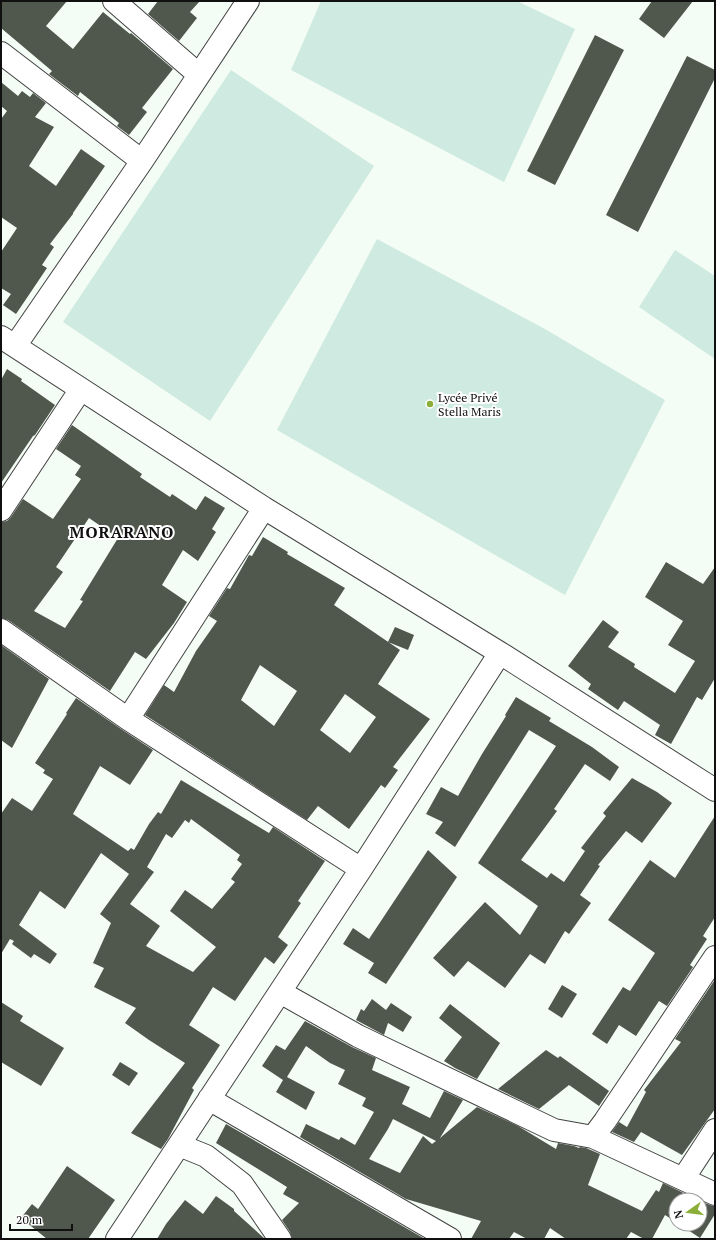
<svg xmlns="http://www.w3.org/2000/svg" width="716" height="1240" font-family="'PT Serif',serif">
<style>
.pitch{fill:#ceeae1}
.building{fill:#50574d;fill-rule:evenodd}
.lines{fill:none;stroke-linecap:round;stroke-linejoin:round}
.minor-casing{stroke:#434343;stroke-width:24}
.minor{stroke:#fff;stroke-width:22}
.poi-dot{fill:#8bae39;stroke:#fff;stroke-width:1.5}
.labels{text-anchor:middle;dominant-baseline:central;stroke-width:4;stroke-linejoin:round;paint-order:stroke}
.poi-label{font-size:12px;fill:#101010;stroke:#fff;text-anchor:start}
.district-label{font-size:16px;font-weight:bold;letter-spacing:1px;fill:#101010;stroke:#fff}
</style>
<rect width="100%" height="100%" fill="#f4fdf5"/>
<path class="pitch" d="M 321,1 L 517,1 L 575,29 L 504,182 L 291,70 Z
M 231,70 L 374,166 L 210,421 L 63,322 Z
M 377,239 L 545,329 L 665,400 L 565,595 L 277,430 Z
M 675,250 L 715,276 L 715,359 L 639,307 Z"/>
<path class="building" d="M 1,1 L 67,1 L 46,26 L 73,49 L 103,12 L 130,34 L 131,33 L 173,69 L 142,108 L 147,112 L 129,135 L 117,126 L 119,123 L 80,92 L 78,96 L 49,74 L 52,71 L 1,28 Z
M 158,1 L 200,1 L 190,12 L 197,18 L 179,41 L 148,14 Z
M 652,1 L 693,1 L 664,38 L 639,19 Z
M 595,35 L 624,50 L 555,185 L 527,171 Z
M 687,56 L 715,70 L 715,78 L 638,232 L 606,215 Z
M 1,82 L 18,96 L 22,91 L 30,97 L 33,93 L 46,103 L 35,117 L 54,127 L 29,166 L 56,186 L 81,149 L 105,166 L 73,213 L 73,214 L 50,244 L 54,247 L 42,265 L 47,268 L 16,314 L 3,305 L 11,294 L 1,288 L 1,252 L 17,228 L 1,217 L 1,119 L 7,111 L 1,106 Z
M 7,369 L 22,379 L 21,381 L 55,405 L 35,435 L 33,436 L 1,483 L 1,380 Z
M 72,425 L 142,474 L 140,477 L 170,497 L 172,494 L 196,510 L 205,496 L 225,508 L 212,529 L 216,532 L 198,561 L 183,550 L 162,585 L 187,602 L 174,623 L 146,659 L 135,652 L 110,691 L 8,620 L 1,618 L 1,522 L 7,521 L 11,517 L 23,499 L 53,519 L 81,479 L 75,475 L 81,466 L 56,449 ZM 89,518 L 118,538 L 80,600 L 83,601 L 65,628 L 34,611 L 63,572 L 56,567 Z
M 263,537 L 288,552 L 287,554 L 345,588 L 334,605 L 400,650 L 378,684 L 430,719 L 393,767 L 398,770 L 385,788 L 381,785 L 349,829 L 318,806 L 307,820 L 145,715 L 164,685 L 174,692 L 196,651 L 217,621 L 209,616 L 227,588 L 230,589 L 249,555 L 252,556 ZM 260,665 L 297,691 L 274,726 L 241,700 ZM 345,694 L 376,717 L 350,753 L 320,730 Z
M 666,562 L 703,584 L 715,567 L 715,678 L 702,700 L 697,697 L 671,744 L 655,735 L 660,725 L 624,701 L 618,710 L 588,689 L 591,684 L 568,666 L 603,620 L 619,632 L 608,647 L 635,664 L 634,667 L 675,693 L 695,661 L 668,645 L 683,621 L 645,597 Z
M 395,627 L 414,635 L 408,650 L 388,642 Z
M 1,645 L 49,679 L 12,748 L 1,740 Z
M 516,697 L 551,718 L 549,721 L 592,747 L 619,767 L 610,781 L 585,764 L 554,809 L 557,811 L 521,860 L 547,878 L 551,873 L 564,882 L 585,851 L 581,848 L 606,816 L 603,813 L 632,778 L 657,792 L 672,803 L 642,843 L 626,831 L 598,865 L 600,866 L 580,895 L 591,903 L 569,934 L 565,931 L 545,964 L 530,954 L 505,988 L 468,961 L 454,977 L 433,958 L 485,902 L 520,935 L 538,906 L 478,863 L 556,746 L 529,730 L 455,847 L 435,833 L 443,822 L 426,814 L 441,787 L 458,796 L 482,754 L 506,716 L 505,715 Z
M 76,698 L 121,729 L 153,750 L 130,785 L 100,766 L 73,814 L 128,851 L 131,848 L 134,850 L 149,824 L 158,812 L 161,814 L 181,780 L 269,833 L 273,827 L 325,861 L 298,901 L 301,903 L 278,937 L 288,945 L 274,964 L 265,957 L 235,1001 L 213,987 L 189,1025 L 220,1045 L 192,1088 L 194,1090 L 168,1139 L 161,1149 L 131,1133 L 185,1063 L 149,1040 L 125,1023 L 136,1008 L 94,987 L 104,968 L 93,963 L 111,923 L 100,914 L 129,874 L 101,853 L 65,909 L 40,891 L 19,925 L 57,954 L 50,964 L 34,954 L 31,958 L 12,944 L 14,941 L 10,939 L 1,954 L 1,814 L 12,798 L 32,811 L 53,779 L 43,773 L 45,770 L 35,763 L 67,714 L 66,713 ZM 191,819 L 240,855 L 237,860 L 242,864 L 231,879 L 235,882 L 212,909 L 185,890 L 170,911 L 216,947 L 193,972 L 146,946 L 160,926 L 130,904 L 154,872 L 147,867 L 166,834 L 172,838 L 185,820 L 189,823 Z
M 715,816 L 715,917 L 703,936 L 707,939 L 690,965 L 693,967 L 667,1006 L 659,1001 L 636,1036 L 619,1025 L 607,1044 L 592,1034 L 623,987 L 630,991 L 655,953 L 608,920 L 650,860 L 675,878 Z
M 428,850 L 457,877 L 386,984 L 368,973 L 374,963 L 343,944 L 353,928 L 369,939 Z
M 714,981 L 715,982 L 715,1109 L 682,1155 L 641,1132 L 634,1142 L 612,1132 L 619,1122 L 627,1127 L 646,1092 L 644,1090 L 681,1042 L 675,1039 Z
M 562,985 L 577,994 L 562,1018 L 548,1009 Z
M 372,999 L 386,1010 L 391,1003 L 412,1017 L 403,1032 L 388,1023 L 384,1035 L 356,1020 L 361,1009 L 364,1011 Z
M 1,1002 L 23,1016 L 20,1021 L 64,1048 L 41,1086 L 1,1062 Z
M 450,1004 L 500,1043 L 477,1079 L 455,1068 L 444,1061 L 462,1037 L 439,1018 Z
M 305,1021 L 352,1047 L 376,1058 L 372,1070 L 410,1087 L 402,1104 L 430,1118 L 444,1091 L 463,1100 L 440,1138 L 477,1107 L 518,1126 L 556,1149 L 558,1143 L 574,1146 L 579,1148 L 580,1147 L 586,1148 L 600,1154 L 588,1185 L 642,1211 L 656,1190 L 659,1192 L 663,1183 L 698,1200 L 676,1200 L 676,1222 L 665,1215 L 652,1239 L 644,1239 L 631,1232 L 626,1239 L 566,1239 L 550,1228 L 544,1239 L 527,1239 L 514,1232 L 509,1239 L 471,1239 L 481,1221 L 406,1199 L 300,1137 L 306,1124 L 339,1140 L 341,1137 L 355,1145 L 374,1112 L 362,1106 L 366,1098 L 338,1084 L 345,1070 L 330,1063 L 306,1046 L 287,1077 L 315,1092 L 306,1110 L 276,1092 L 283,1080 L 262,1066 L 276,1045 L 285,1050 ZM 393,1119 L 436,1141 L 432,1144 L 423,1136 L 400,1173 L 369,1159 L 388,1129 Z
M 546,1050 L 558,1058 L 560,1056 L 609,1091 L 599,1106 L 569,1085 L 539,1109 L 498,1089 Z
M 120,1062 L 138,1073 L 129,1086 L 112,1075 Z
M 226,1124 L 425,1239 L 292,1239 L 290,1232 L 282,1220 L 299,1203 L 283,1194 L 287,1187 L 216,1143 Z
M 67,1166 L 115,1200 L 88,1239 L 47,1239 L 21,1218 L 32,1204 L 38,1209 Z
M 216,1196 L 234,1209 L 234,1211 L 265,1239 L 157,1239 L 166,1224 L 185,1200 L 203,1214 Z
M 700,1201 L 710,1205 L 715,1206 L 715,1214 L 700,1238 L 679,1224 L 700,1224 Z"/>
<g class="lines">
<defs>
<path id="minor" d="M 114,1 L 198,74
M 1,53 L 142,161
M 1,337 L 264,508 L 500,653 L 715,790
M 15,346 L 142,161 L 248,1
M 1,510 L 81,389
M 1,630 L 128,719 L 361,869
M 128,719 L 264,508
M 715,957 L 605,1121 L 593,1137 L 715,1194
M 280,992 L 358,1036 L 554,1130 L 593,1137
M 209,1099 L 450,1239
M 179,1145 L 206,1156 L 242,1184 L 280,1239
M 683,1179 L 715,1130
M 117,1239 L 361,869 L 500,653"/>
</defs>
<use href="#minor" class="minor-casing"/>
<use href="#minor" class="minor"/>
</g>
<circle class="poi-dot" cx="430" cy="404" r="4"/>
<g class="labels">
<g class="poi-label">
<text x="438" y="397">Lycée Privé<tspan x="438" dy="14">Stella Maris</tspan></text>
</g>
<g class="district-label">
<text x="122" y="532">MORARANO</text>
</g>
</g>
<rect width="716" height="1240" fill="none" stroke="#101010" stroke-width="4"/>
<g transform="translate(688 1212) rotate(256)"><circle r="19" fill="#ffffff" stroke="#9f9f9f"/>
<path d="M0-3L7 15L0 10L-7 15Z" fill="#8bae39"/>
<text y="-6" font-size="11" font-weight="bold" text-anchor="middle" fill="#101010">N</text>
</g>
<path d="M10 1224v6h62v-6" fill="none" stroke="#101010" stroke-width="2"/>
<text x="16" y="1224" font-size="12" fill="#101010" stroke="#ffffff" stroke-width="3" paint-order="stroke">20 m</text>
</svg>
